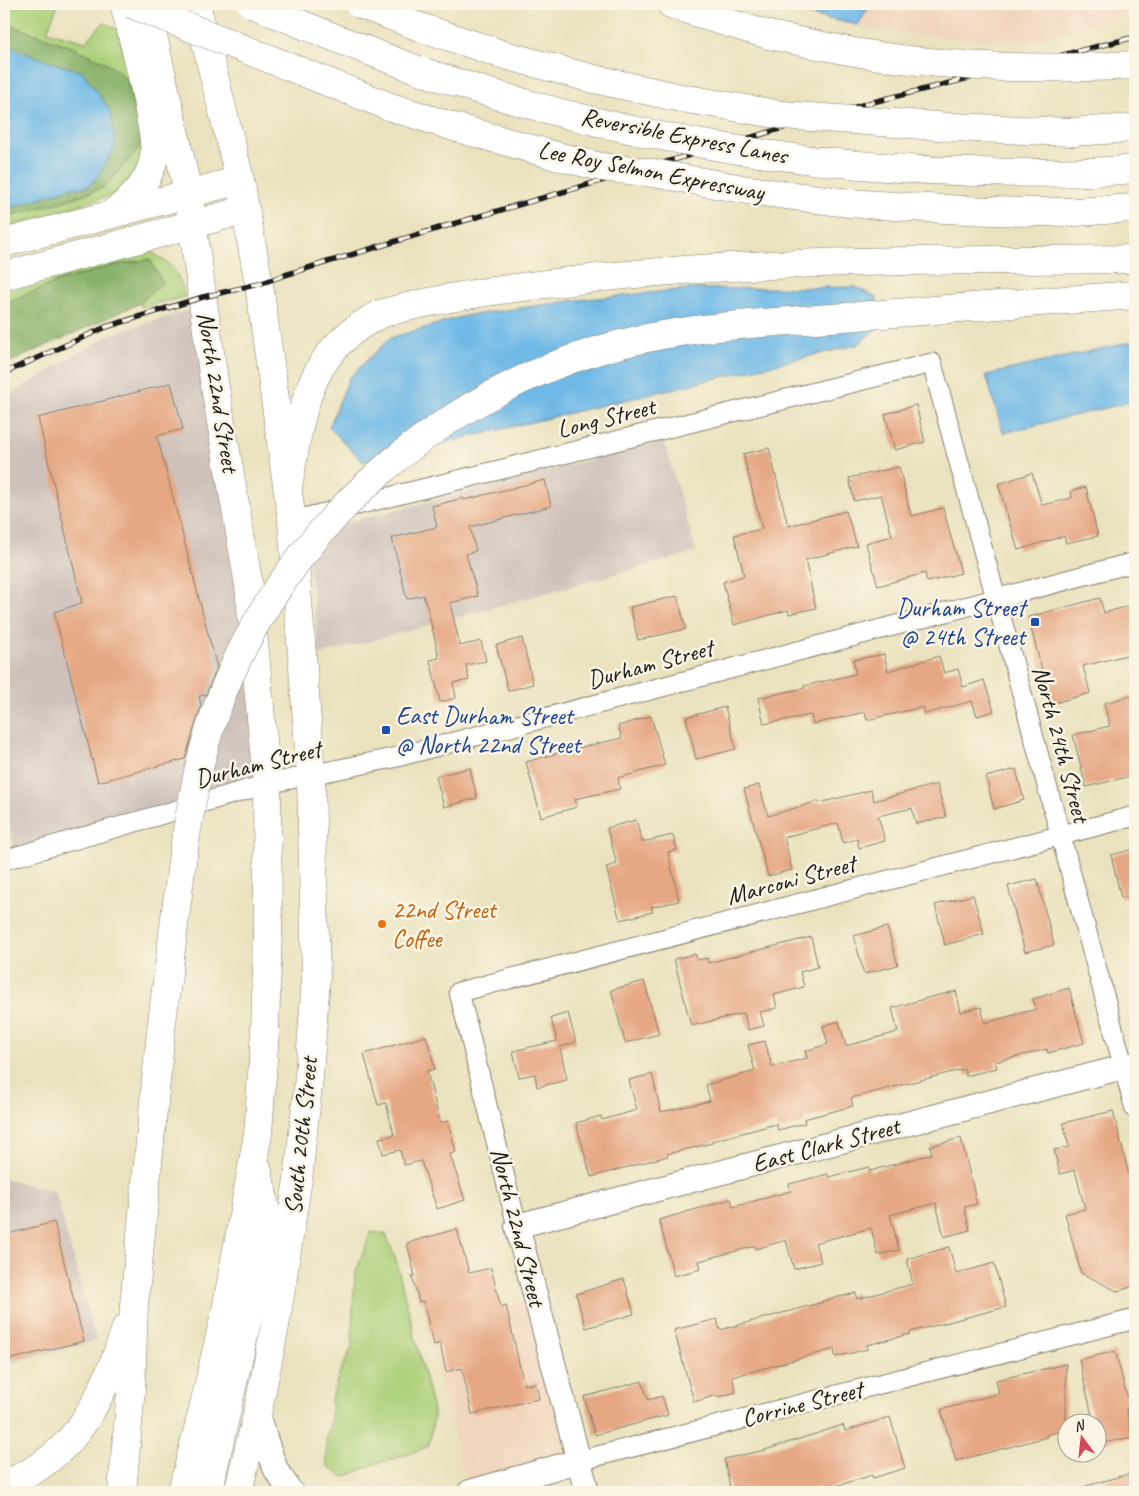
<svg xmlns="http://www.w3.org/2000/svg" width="1139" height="1496" font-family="Caveat,sans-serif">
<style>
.built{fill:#f1d5bd}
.industrial{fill:#cec1ba}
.green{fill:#acd07a;stroke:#64764b}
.forest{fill:#89b26a;stroke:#526743}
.water{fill:#6fb9e7;stroke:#466a82}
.building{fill:#e6a884}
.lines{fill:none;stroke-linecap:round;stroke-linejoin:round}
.minor-casing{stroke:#837f6d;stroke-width:21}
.tertiary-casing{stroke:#837f6d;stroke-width:26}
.primary-casing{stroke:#837f6d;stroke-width:29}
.motorway-casing{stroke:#837f6d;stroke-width:29}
.minor{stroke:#fff;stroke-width:19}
.tertiary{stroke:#fff;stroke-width:24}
.primary{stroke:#fff;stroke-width:28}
.motorway{stroke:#fff;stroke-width:28}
.rail-casing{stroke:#1c1c1c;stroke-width:5.5}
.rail{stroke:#fcf5e5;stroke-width:4;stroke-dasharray:11;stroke-linecap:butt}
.motorway-bridge-casing{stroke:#837f6d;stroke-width:29;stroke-linecap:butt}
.motorway-bridge{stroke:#fff;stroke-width:28}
.transit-dot{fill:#1a4fb4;stroke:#fcf5e5;stroke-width:2}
.food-dot{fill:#e8710a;stroke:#fcf5e5;stroke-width:2}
.labels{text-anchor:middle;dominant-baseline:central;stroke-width:5;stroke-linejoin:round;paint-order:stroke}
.street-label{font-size:25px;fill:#1c1c1c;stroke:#fcf5e5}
.transit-label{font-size:25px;fill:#164399;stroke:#fcf5e5;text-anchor:end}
.food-label{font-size:25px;fill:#c56008;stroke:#fcf5e5;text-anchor:start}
</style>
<rect width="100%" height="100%" fill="#fcf5e5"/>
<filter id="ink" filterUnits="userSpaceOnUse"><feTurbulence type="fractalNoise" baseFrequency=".02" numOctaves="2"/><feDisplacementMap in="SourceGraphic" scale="10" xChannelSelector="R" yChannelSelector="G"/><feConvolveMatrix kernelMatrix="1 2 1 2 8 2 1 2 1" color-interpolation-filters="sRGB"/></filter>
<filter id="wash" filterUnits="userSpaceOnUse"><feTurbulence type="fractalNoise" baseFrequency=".0096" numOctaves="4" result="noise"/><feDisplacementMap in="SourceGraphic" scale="20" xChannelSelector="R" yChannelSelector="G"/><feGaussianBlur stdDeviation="1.12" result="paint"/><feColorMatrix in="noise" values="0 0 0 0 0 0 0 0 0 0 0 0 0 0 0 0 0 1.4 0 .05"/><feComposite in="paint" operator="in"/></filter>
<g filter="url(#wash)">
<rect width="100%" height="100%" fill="#eae2be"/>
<path class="built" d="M 752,4 L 1135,4 L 1135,13 L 1022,42 L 938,37 L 869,28 L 817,19 Z
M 536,1298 L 580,1461 L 468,1492 L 426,1327 Z"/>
<path class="industrial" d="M 206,305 L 261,794 L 17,860 L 4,807 L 4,398 L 110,334 Z
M 663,438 L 696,552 L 319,655 L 306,533 L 597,458 Z
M 4,1178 L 55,1192 L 96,1341 L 4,1364 Z"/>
<path class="green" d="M 4,4 L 55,4 L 58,5 L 47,31 L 86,42 L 103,23 L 118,29 L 143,146 L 139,165 L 132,177 L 114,194 L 4,229 L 4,217 L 61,202 L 105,187 L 139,148 L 103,61 L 69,46 L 4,23 Z
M 146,249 C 170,263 178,268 185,297 L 141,307 L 140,303 L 162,283 L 150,259 L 116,265 L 65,279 L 4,303 L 4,286 Z
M 371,1232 L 386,1234 L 396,1261 L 411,1320 L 434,1415 L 429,1446 L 409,1454 L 378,1463 L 344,1477 L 327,1466 L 326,1441 L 331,1420 L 331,1399 L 340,1372 L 352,1347 L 353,1305 L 355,1275 Z"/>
<path class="forest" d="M 4,23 L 69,46 L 103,61 L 118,71 L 127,80 L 141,136 L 139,148 L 105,187 L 61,202 L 4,217 L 4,210 L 70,188 L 87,187 L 32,56 L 4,44 Z
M 150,259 L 162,283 L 140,303 L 4,365 L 4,303 L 65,279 L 116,265 Z"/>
<path class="water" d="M 758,4 L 871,4 L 858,25 Z
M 4,44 L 32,56 L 83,72 L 110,111 L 116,145 L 97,178 L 87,187 L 70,188 L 4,210 Z
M 856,287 L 877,298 L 879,327 L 857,345 L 363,462 L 329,427 L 349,378 L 390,338 L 464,316 L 578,300 L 689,289 Z
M 1135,341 L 1135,401 L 1003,433 L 986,375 Z"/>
<g id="blocks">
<path class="building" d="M 171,383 L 183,429 L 157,436 L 217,668 L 206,695 L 199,696 L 201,706 L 185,759 L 98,782 L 54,612 L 82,603 L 38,418 Z
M 916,405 L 925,442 L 895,450 L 885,414 Z
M 769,448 L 788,526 L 846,511 L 857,546 L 805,560 L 816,608 L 789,614 L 788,610 L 734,625 L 723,582 L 744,576 L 734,535 L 762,529 L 743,454 Z
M 899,467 L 911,516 L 943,508 L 961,573 L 927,582 L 925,573 L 878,586 L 866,543 L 892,536 L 881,495 L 854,501 L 849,478 Z
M 1032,473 L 1042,505 L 1072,498 L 1071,491 L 1086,487 L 1098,536 L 1066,543 L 1064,536 L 1018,550 L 998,484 Z
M 545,480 L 551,506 L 470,527 L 476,551 L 466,554 L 478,596 L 450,603 L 460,646 L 481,641 L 486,661 L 466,665 L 469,680 L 453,683 L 456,698 L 440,702 L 430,660 L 439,658 L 428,610 L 423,595 L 407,599 L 392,538 L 437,527 L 432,506 L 463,498 L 464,500 Z
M 677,596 L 686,629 L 638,640 L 630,607 Z
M 1100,598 L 1104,613 L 1135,604 L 1135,653 L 1083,666 L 1090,693 L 1051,704 L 1028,617 Z
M 522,638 L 533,684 L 508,691 L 496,645 Z
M 884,654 L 888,671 L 939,656 L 944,673 L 958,669 L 963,687 L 984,680 L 994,711 L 977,716 L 972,701 L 925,714 L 923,707 L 867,720 L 865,712 L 813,724 L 811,715 L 764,724 L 758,698 L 805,688 L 804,686 L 856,674 L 853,660 Z
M 1135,695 L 1135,775 L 1086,787 L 1073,735 L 1110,726 L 1104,703 Z
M 725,707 L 736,749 L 696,759 L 686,717 Z
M 651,716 L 665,765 L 618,778 L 620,789 L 575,799 L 577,807 L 541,817 L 526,762 L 569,750 L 622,738 L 618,726 Z
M 470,768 L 477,798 L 444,807 L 436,776 Z
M 1016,769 L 1024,800 L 994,809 L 986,777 Z
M 937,784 L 946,817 L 916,824 L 912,808 L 878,816 L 885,841 L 859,848 L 857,839 L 843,843 L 838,823 L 784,837 L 792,870 L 768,876 L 744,789 L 759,785 L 768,816 L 819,801 L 819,803 L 871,790 L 874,801 Z
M 636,820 L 642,842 L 673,835 L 677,850 L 668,852 L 679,901 L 651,907 L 653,912 L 620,920 L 606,867 L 617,864 L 607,828 Z
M 1135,849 L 1135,895 L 1121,898 L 1111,855 Z
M 1037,879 L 1054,945 L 1025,952 L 1008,886 Z
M 973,895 L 984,934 L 945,945 L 935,905 Z
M 887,927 L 898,965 L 864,974 L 854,936 Z
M 811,937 L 818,967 L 800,972 L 804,987 L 774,995 L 777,1008 L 760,1012 L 764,1026 L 748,1030 L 744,1013 L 691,1026 L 674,959 L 695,954 L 697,960 L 707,958 L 708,963 Z
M 644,981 L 659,1034 L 625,1043 L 611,990 Z
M 1069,988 L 1084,1043 L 1048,1053 L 1047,1049 L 995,1062 L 997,1068 L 966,1076 L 964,1069 L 851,1098 L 853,1106 L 804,1119 L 805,1123 L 778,1130 L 776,1124 L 712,1141 L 712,1143 L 667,1154 L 668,1156 L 591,1177 L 576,1123 L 601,1116 L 602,1120 L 637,1110 L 629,1080 L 652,1074 L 661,1112 L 710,1101 L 706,1085 L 755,1071 L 748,1045 L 765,1041 L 772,1067 L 807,1058 L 805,1051 L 828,1044 L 823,1026 L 839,1021 L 846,1046 L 898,1032 L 892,1008 L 931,997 L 956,991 L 961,1012 L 981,1007 L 985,1023 L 1036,1009 L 1033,999 Z
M 568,1013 L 576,1042 L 560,1047 L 567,1080 L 537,1087 L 535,1074 L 519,1077 L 513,1051 L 557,1041 L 551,1018 Z
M 426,1036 L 435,1069 L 427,1071 L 440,1123 L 448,1121 L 456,1152 L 450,1154 L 465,1200 L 437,1209 L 421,1161 L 404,1165 L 400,1150 L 383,1154 L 379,1138 L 394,1135 L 386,1103 L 378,1105 L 364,1054 Z
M 1113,1111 L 1135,1199 L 1135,1286 L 1117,1291 L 1081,1273 L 1065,1214 L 1085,1209 L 1075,1170 L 1060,1174 L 1054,1150 L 1069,1147 L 1063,1123 Z
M 961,1138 L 977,1204 L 964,1207 L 970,1230 L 944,1237 L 936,1203 L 890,1215 L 899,1250 L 878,1255 L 871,1228 L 815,1243 L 821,1262 L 794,1269 L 786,1240 L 756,1249 L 755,1246 L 699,1261 L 701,1269 L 674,1276 L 659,1220 L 731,1199 L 733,1207 L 791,1191 L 789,1184 L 828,1174 L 829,1177 L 869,1167 L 870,1171 L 932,1154 L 930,1146 Z
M 54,1222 L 84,1341 L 4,1361 L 4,1235 Z
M 457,1229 L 469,1273 L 491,1268 L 501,1307 L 506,1305 L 524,1385 L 536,1383 L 539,1399 L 472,1414 L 462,1368 L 446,1372 L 440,1343 L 434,1345 L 423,1301 L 419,1302 L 412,1276 L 415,1276 L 407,1243 Z
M 949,1247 L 956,1274 L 994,1263 L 1006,1307 L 910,1332 L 910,1334 L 867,1345 L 868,1349 L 835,1357 L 834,1349 L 732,1377 L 736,1392 L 718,1397 L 717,1395 L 694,1402 L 674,1330 L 717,1319 L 720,1330 L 823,1302 L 822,1301 L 856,1293 L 857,1299 L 913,1284 L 907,1259 Z
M 624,1279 L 634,1314 L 586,1328 L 576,1294 Z
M 1115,1351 L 1130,1407 L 1126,1408 L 1132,1437 L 1099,1444 L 1096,1424 L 1094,1424 L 1079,1360 Z
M 1066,1364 L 1066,1430 L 1046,1435 L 1047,1437 L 956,1461 L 941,1410 L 999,1393 L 996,1380 Z
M 642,1381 L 648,1400 L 662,1396 L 668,1415 L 595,1435 L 584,1397 Z
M 890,1417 L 905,1468 L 873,1478 L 872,1475 L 820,1491 L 819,1487 L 802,1492 L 731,1492 L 724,1459 L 765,1450 L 843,1425 L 845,1431 Z
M 1135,1472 L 1135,1492 L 1083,1492 L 1083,1487 Z"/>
</g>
</g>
<g filter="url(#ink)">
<use href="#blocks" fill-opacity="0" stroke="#837f6d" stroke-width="1"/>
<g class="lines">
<defs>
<path id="minor" d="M 292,521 L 932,363 L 1135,1109
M 4,860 L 267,784 L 393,758 L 1135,562
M 517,1226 L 459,992 L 1135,816
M 578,1461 L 1135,1319"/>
<path id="tertiary" d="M 257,1415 L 276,1470 L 291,1492
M 470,1492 L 578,1461
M 587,1492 L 517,1226 L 1135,1064"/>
<path id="primary" d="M 146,4 L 188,193 L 214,381 L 249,586 L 267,784 L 268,930 L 265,1031 L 258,1134 L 226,1310 L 202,1413 L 182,1492
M 196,4 L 240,180 L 259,284 L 292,521 L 311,775 L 312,828 L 316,977 L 309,1077 L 298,1179 L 276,1321 L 257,1415 L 238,1492
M 210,1492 L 212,1474 L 249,1313 L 267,1215 L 257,1167"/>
<path id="motorway" d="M 671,4 L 709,17 L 769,35
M 1072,132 L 1135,128
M 849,203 C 923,208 999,213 1074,212 C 1094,211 1115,209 1135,208
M 115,211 C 134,198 151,179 154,156 C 156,143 152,129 150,117 C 144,79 134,41 124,4
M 4,243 L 240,180
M 4,276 L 245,210
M 288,487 C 302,412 305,349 383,313 C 442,297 503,289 563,282 C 752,258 944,261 1135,259
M 4,1484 C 77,1458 103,1397 126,1328
M 122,1492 L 131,1390 L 134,1305 L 161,1030 L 183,854"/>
</defs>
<use href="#minor" class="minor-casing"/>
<use href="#tertiary" class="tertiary-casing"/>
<use href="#primary" class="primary-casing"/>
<use href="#motorway" class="motorway-casing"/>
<use href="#minor" class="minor"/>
<use href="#tertiary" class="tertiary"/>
<use href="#primary" class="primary"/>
<use href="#motorway" class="motorway"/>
<defs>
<path id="rail" d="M 4,373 L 106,327 L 203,297 L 259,284 L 285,275 L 446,226 L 869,103 L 1135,37"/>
</defs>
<use href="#rail" class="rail-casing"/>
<use href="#rail" class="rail"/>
<defs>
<path id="motorway-bridge" d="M 131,4 L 388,106 L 454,127 L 553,155 L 601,167 L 653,173 L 748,190 L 849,203
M 252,4 C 311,28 370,53 430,74 C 606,133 786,166 971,172 C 1026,173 1081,174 1135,169
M 359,4 L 417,26 L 501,54 L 590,78 L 681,98 L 782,115 L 951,127 L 1072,132
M 769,35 C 818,45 868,56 919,61 C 991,69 1063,69 1135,65
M 183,854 C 191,807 198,761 214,716 C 279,528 448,381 642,339 C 709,325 777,322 845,317 C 942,309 1038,302 1135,295"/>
</defs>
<use href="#motorway-bridge" class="motorway-bridge-casing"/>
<use href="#motorway-bridge" class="motorway-bridge"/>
</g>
</g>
<g class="transit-dot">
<rect x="1030" y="617" width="10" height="10" rx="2.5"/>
<rect x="381" y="725" width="10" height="10" rx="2.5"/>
</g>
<circle class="food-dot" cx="382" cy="924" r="5"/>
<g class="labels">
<g class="street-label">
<text transform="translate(684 136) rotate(11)">Reversible Express Lanes</text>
<text transform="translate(651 171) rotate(11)">Lee Roy Selmon Expressway</text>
<text transform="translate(218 392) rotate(81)">North 22nd Street</text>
<text transform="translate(606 418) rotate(-14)">Long Street</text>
<text transform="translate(650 664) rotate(-15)">Durham Street</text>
<text transform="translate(1061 744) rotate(75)">North 24th Street</text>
<text transform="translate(258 764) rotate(-14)">Durham Street</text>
<text transform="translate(791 880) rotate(-15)">Marconi Street</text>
<text transform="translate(301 1136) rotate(-84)">South 20th Street</text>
<text transform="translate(826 1145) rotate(-15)">East Clark Street</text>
<text transform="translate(518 1227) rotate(76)">North 22nd Street</text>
<text transform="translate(802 1404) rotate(-14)">Corrine Street</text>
</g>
<g class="transit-label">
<text x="1025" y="608">Durham Street<tspan x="1025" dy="29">@ 24th Street</tspan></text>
<text x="396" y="716" text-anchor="start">East Durham Street<tspan x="396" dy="29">@ North 22nd Street</tspan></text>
</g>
<g class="food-label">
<text x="392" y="910">22nd Street<tspan x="392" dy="29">Coffee</tspan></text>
</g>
</g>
<rect width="1139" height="1496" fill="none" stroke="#fcf5e5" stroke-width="20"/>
<g transform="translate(1082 1438) rotate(345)"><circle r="24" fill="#fcf5e5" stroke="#a29e95"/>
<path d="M0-4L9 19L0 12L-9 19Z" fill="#d1495b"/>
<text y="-8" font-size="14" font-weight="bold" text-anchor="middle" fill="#1c1c1c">N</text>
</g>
</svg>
